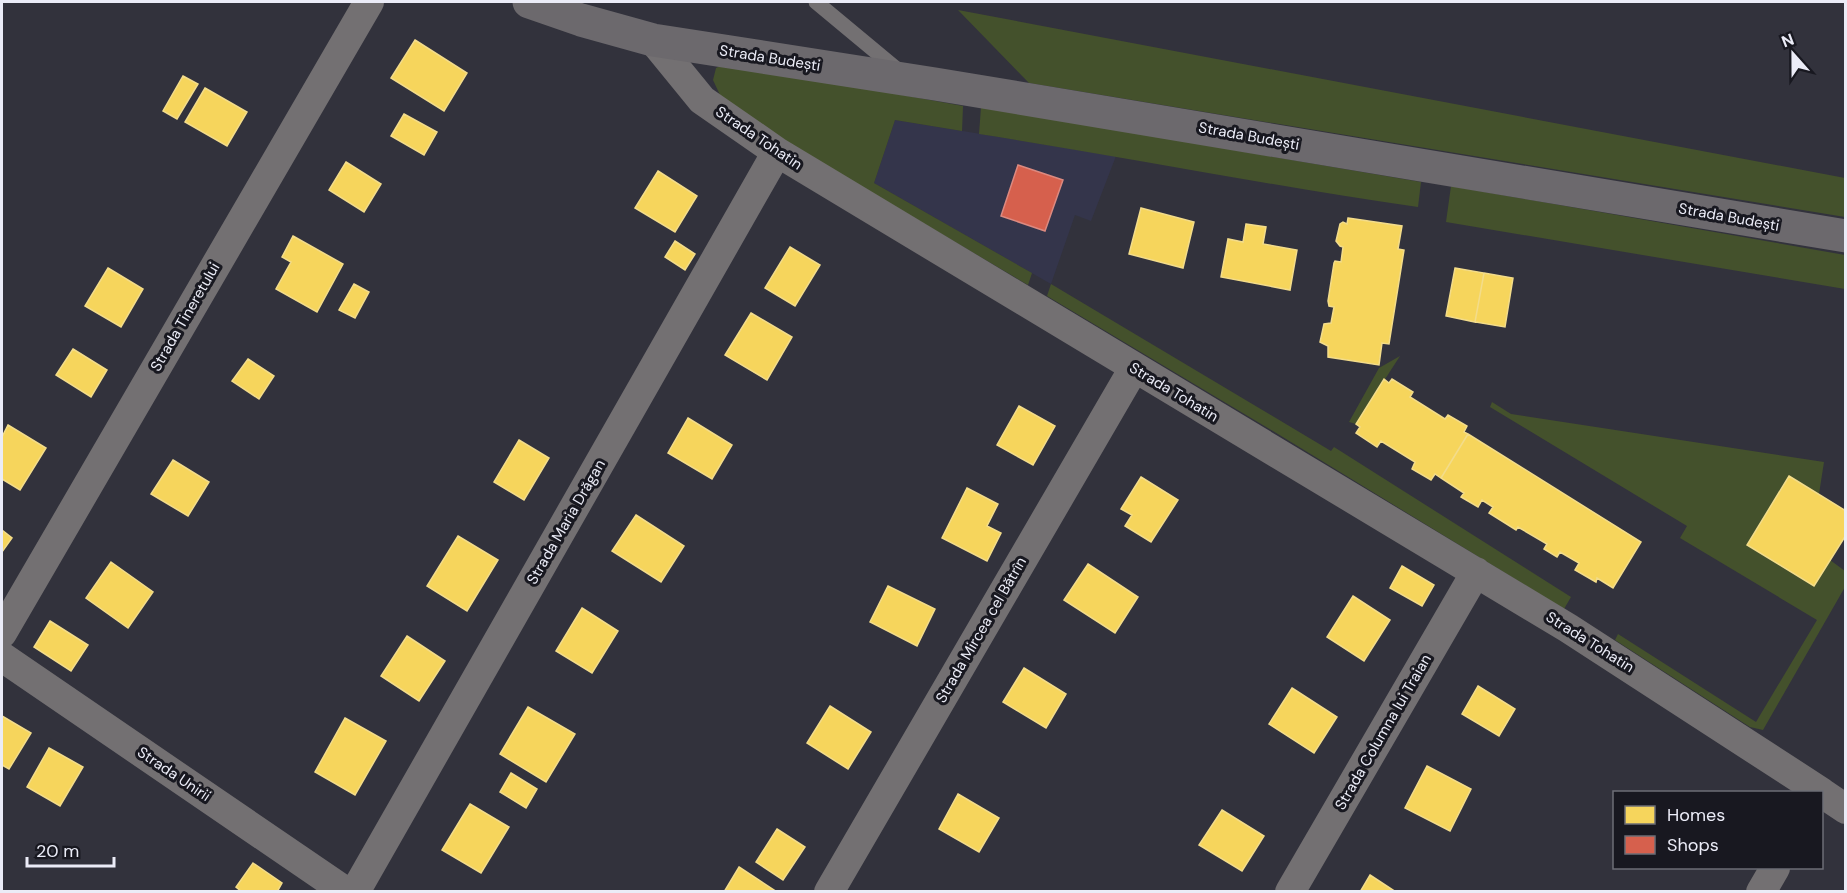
<svg xmlns="http://www.w3.org/2000/svg" width="1847" height="893" font-family="'DM Sans',sans-serif">
<style>
.built{fill:#34354b}
.green{fill:#44512c}
.homes{fill:#f6d55c;stroke:#f3dc8a;stroke-width:1.5}
.shops{fill:#d6604d;stroke:#dc8a80;stroke-width:1.5}
.lines{fill:none;stroke-linecap:round;stroke-linejoin:round}
.lane{stroke:#737072;stroke-width:15}
.street{stroke:#737072;stroke-width:30}
.secondary{stroke:#6c696d;stroke-width:33}
.labels{text-anchor:middle;dominant-baseline:central;stroke-width:6;stroke-linejoin:round;paint-order:stroke}
.street-label{font-size:15px;fill:#ebecf7;stroke:#181820}
</style>
<rect width="100%" height="100%" fill="#32323c"/>
<path class="built" d="M 895,120 L 1116,156 L 1091,221 L 1075,215 L 1051,284 L 874,183 Z"/>
<path class="green" d="M 958,10 L 1845,178 L 1845,217 L 1029,83 Z
M 727,63 L 963,106 L 962,131 L 895,120 L 874,183 L 1032,273 L 1028,285 L 784,141 L 720,95 L 713,80 L 716,68 Z
M 981,107 L 1421,182 L 1418,207 C 1271,186 1126,157 979,134 Z
M 1451,186 L 1845,255 L 1845,289 L 1446,222 Z
M 1051,284 L 1331,451 L 1334,447 L 1571,597 L 1564,609 L 1273,431 L 1047,296 Z
M 1400,356 L 1356,424 L 1349,422 L 1379,368 Z
M 1492,402 L 1511,414 L 1824,462 L 1819,494 L 1789,476 L 1830,560 L 1845,571 L 1845,587 L 1763,730 L 1750,727 L 1615,640 L 1618,634 L 1756,722 L 1817,620 L 1680,538 L 1687,526 L 1490,407 Z"/>
<path class="homes" d="M 415,40 L 467,73 L 444,111 L 391,78 Z
M 183,76 L 198,84 L 177,119 L 163,111 Z
M 205,88 L 247,112 L 227,146 L 185,122 Z
M 404,114 L 437,132 L 424,155 L 391,136 Z
M 346,162 L 381,184 L 364,212 L 329,190 Z
M 658,171 L 697,196 L 675,232 L 635,208 Z
M 1141,208 L 1194,222 L 1183,268 L 1129,254 Z
M 1348,218 L 1402,226 L 1398,249 L 1404,250 L 1389,344 L 1382,343 L 1379,365 L 1328,357 L 1328,346 L 1320,342 L 1324,324 L 1331,323 L 1334,307 L 1329,306 L 1328,301 L 1334,263 L 1335,261 L 1341,262 L 1343,247 L 1340,246 L 1336,241 L 1340,224 L 1343,222 L 1347,224 Z
M 1246,224 L 1266,227 L 1263,244 L 1297,250 L 1290,290 L 1221,277 L 1228,239 L 1243,242 Z
M 293,236 L 343,264 L 317,312 L 276,289 L 291,262 L 282,257 Z
M 675,241 L 695,254 L 685,270 L 665,257 Z
M 790,247 L 820,265 L 795,306 L 765,288 Z
M 108,268 L 143,289 L 121,327 L 85,306 Z
M 1455,268 L 1484,273 L 1475,322 L 1446,316 Z
M 1484,273 L 1513,278 L 1505,327 L 1475,322 Z
M 354,284 L 369,292 L 355,318 L 339,310 Z
M 751,313 L 792,337 L 767,380 L 725,355 Z
M 73,349 L 107,370 L 91,397 L 56,375 Z
M 248,359 L 274,376 L 259,399 L 232,381 Z
M 1384,379 L 1389,383 L 1392,379 L 1413,392 L 1410,397 L 1445,419 L 1448,415 L 1467,426 L 1464,432 L 1468,434 L 1441,478 L 1435,474 L 1431,480 L 1412,469 L 1415,462 L 1381,441 L 1377,447 L 1356,433 L 1360,427 L 1356,424 Z
M 1019,406 L 1055,426 L 1033,465 L 997,445 Z
M 688,418 L 732,445 L 712,479 L 668,453 Z
M 8,425 L 46,448 L 20,490 L 2,479 L 2,437 Z
M 1468,434 L 1641,542 L 1613,588 L 1597,578 L 1596,582 L 1575,570 L 1579,563 L 1560,552 L 1557,557 L 1544,549 L 1547,544 L 1518,527 L 1516,530 L 1489,513 L 1493,507 L 1482,500 L 1478,507 L 1461,497 L 1464,493 L 1441,478 Z
M 519,440 L 549,458 L 524,500 L 494,482 Z
M 173,460 L 209,482 L 188,516 L 151,494 Z
M 1789,476 L 1846,511 L 1846,535 L 1814,586 L 1747,545 Z
M 1141,477 L 1178,500 L 1151,542 L 1125,526 L 1132,515 L 1121,509 Z
M 967,488 L 998,504 L 987,526 L 1001,533 L 987,561 L 942,538 Z
M 636,515 L 684,546 L 661,582 L 612,551 Z
M 2,530 L 12,538 L 2,552 Z
M 458,536 L 498,560 L 467,611 L 427,586 Z
M 111,562 L 153,592 L 128,628 L 86,598 Z
M 1088,564 L 1138,597 L 1115,633 L 1064,600 Z
M 1402,566 L 1434,585 L 1422,606 L 1390,588 Z
M 888,586 L 935,609 L 917,646 L 870,622 Z
M 1353,596 L 1390,620 L 1364,661 L 1327,637 Z
M 582,608 L 618,631 L 592,673 L 556,651 Z
M 50,621 L 88,645 L 71,671 L 34,647 Z
M 407,636 L 445,661 L 419,701 L 381,676 Z
M 1024,668 L 1066,694 L 1046,728 L 1003,702 Z
M 1478,686 L 1515,709 L 1499,736 L 1462,714 Z
M 1292,688 L 1337,717 L 1314,753 L 1269,724 Z
M 830,706 L 871,732 L 848,769 L 807,743 Z
M 528,707 L 575,734 L 546,782 L 500,754 Z
M 2,716 L 31,733 L 9,769 L 2,765 Z
M 345,718 L 386,741 L 355,795 L 315,772 Z
M 49,748 L 83,767 L 60,806 L 27,787 Z
M 1427,766 L 1471,789 L 1450,831 L 1405,808 Z
M 511,773 L 537,789 L 526,808 L 500,792 Z
M 958,794 L 999,818 L 979,852 L 939,829 Z
M 470,804 L 509,827 L 481,873 L 442,850 Z
M 1222,810 L 1264,836 L 1242,871 L 1199,845 Z
M 777,829 L 805,847 L 783,880 L 756,862 Z
M 253,863 L 282,883 L 277,892 L 242,892 L 236,887 Z
M 739,867 L 777,892 L 724,892 Z
M 1370,875 L 1396,892 L 1360,892 Z"/>
<path class="shops" d="M 1018,165 L 1063,180 L 1045,231 L 1001,216 Z"/>
<g class="lines">
<path class="lane" d="M 816,2 L 899,71"/>
<path class="street" d="M 653,40 L 702,100 L 777,152 L 1568,628 L 1821,792
M 2,633 L 369,2
M 2,657 L 346,892
M 1822,793 L 1846,809
M 355,892 L 777,152
M 829,892 L 1134,368
M 1290,892 L 1476,572
M 1761,892 L 1775,868"/>
<path class="secondary" d="M 529,2 L 581,20 L 653,40 L 935,84 L 1846,236"/>
</g>
<g class="labels">
<g class="street-label">
<text transform="translate(770 58) rotate(9)">Strada Budești</text>
<text transform="translate(1249 136) rotate(10)">Strada Budești</text>
<text transform="translate(759 138) rotate(34)">Strada Tohatin</text>
<text transform="translate(1729 217) rotate(10)">Strada Budești</text>
<text transform="translate(185 317) rotate(-60)">Strada Tineretului</text>
<text transform="translate(1174 392) rotate(31)">Strada Tohatin</text>
<text transform="translate(566 522) rotate(-60)">Strada Maria Drăgan</text>
<text transform="translate(981 630) rotate(-60)">Strada Mircea cel Bătrîn</text>
<text transform="translate(1590 642) rotate(32)">Strada Tohatin</text>
<text transform="translate(1383 732) rotate(-60)">Strada Columna lui Traian</text>
<text transform="translate(174 774) rotate(34)">Strada Unirii</text>
</g>
</g>
<rect width="1847" height="893" fill="none" stroke="#ebecf7" stroke-width="6"/>
<rect x="1613" y="791" width="210" height="78" fill="#181820" stroke="#6c6d76" stroke-width="1.5"/>
<rect x="1625" y="806" width="30" height="18" fill="#f6d55c" stroke="#6c6d76" stroke-width="1.5"/>
<text x="1667" y="821" font-size="18" fill="#ebecf7">Homes</text>
<rect x="1625" y="836" width="30" height="18" fill="#d6604d" stroke="#6c6d76" stroke-width="1.5"/>
<text x="1667" y="851" font-size="18" fill="#ebecf7">Shops</text>
<g transform="translate(1793 54) rotate(339)" stroke="#181820" stroke-width="4.5" paint-order="stroke">
<path d="M0-4.5L10 22L0 15L-10 22Z" fill="#ebecf7"/>
<text y="-9" font-size="16" font-weight="bold" text-anchor="middle" fill="#ebecf7">N</text>
</g>
<path d="M27 857v9h87v-9" fill="none" stroke="#ebecf7" stroke-width="3"/>
<text x="36" y="857" font-size="18" fill="#ebecf7" stroke="#181820" stroke-width="4.5" paint-order="stroke">20 m</text>
</svg>
